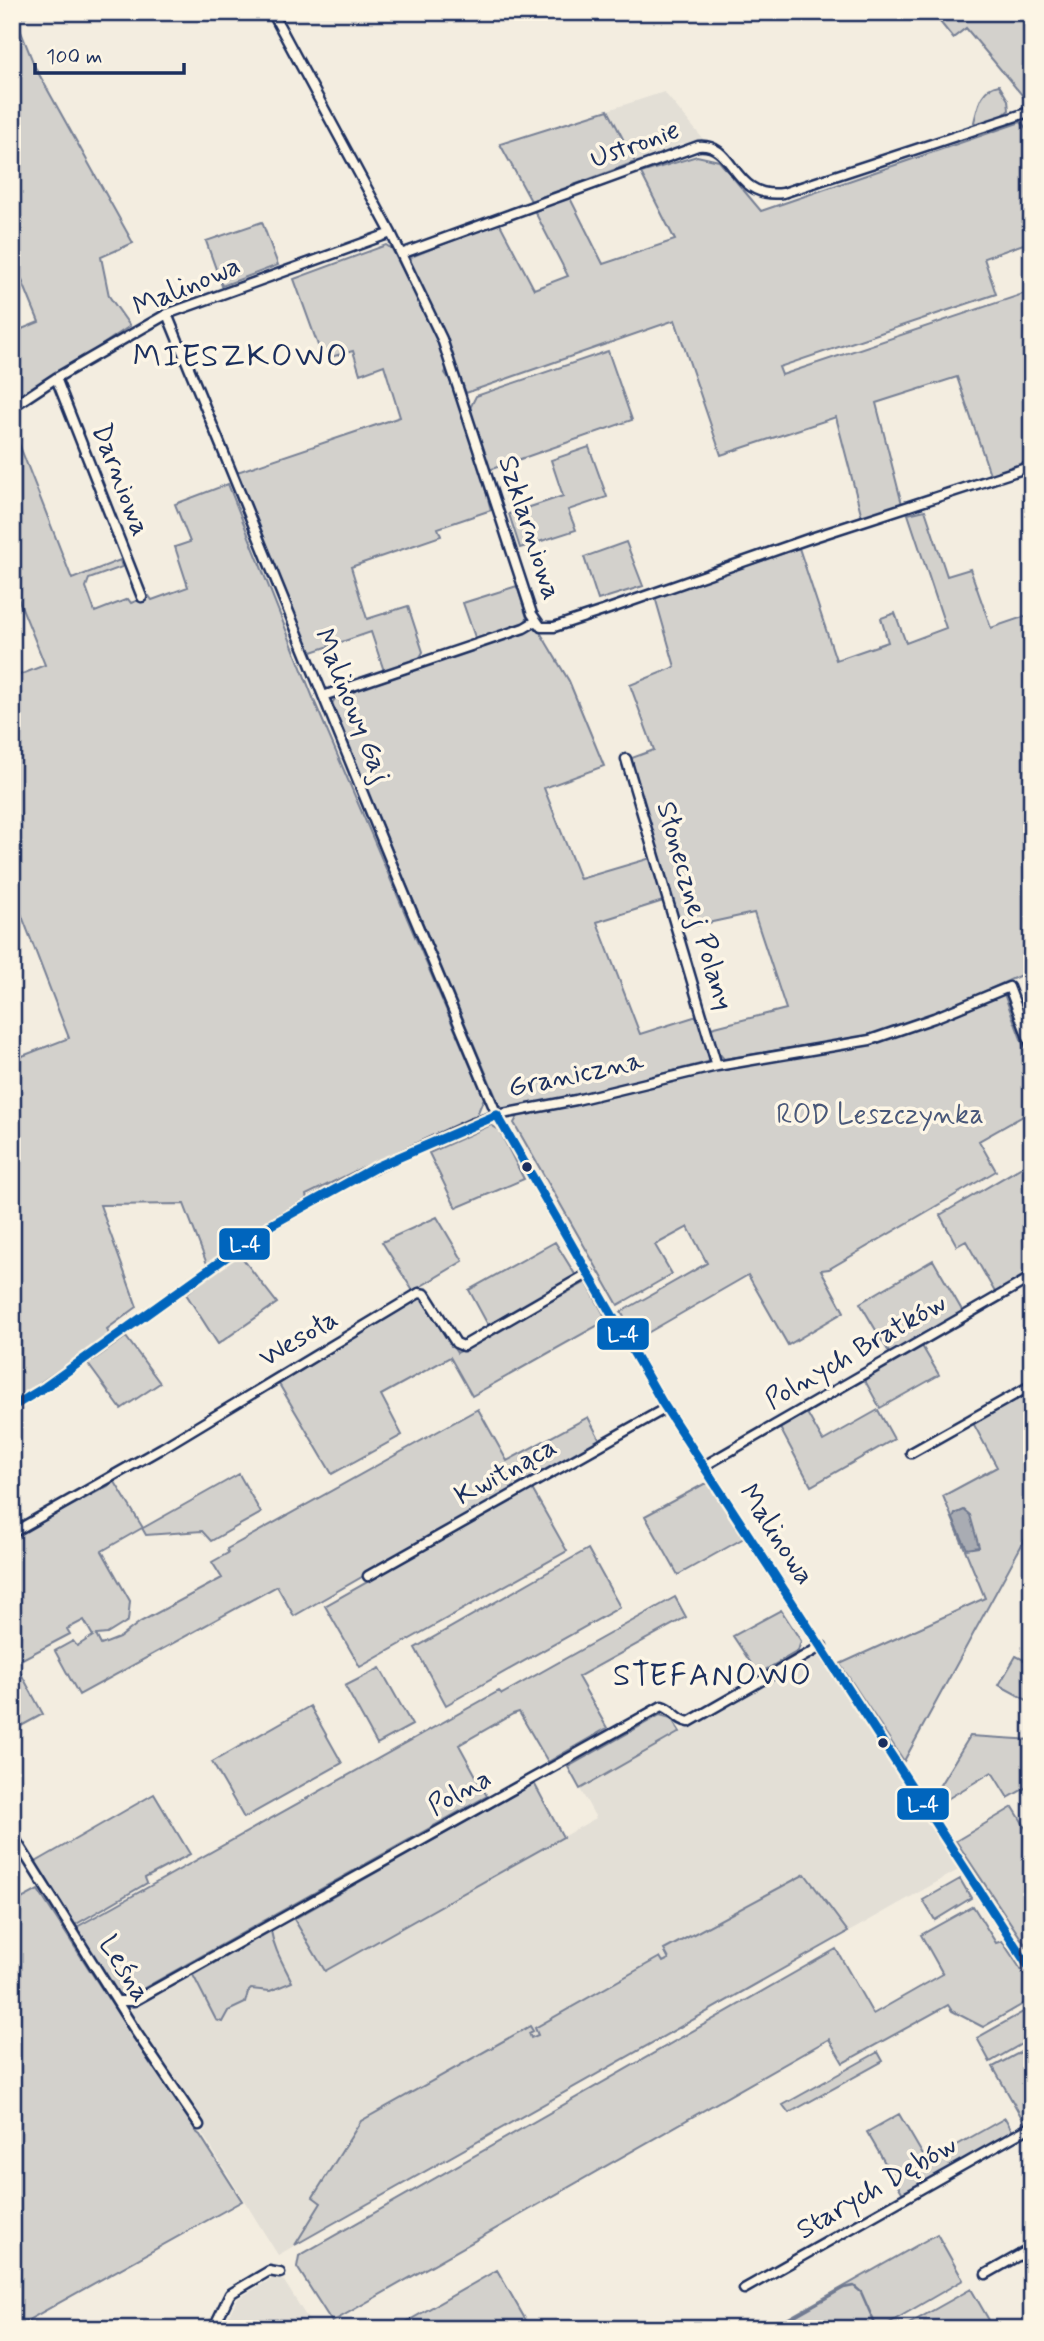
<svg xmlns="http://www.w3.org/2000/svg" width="1044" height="2341" font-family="Mynerve,sans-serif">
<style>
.built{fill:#e3dfd6}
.green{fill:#d3d1cc;stroke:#778095;stroke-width:2}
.water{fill:#a9acb3;stroke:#707a91;stroke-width:2}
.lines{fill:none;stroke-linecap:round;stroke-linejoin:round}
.stream{stroke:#707a91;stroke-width:2.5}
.street-casing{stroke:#1b2f5e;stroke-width:13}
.street{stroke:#fcf5e5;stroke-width:8}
.bus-1-casing{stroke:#fcf5e5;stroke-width:14}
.bus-1{stroke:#0065bd;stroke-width:9}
.bus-dot{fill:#1b2f5e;stroke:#fcf5e5;stroke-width:2.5}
.labels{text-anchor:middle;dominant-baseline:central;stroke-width:7;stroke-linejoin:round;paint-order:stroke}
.street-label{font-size:28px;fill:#1b2f5e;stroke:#fcf5e5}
.park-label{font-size:28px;fill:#49587a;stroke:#fcf5e5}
.quarter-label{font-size:32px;letter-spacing:2px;fill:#1b2f5e;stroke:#fcf5e5}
.line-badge{stroke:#fcf5e5;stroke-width:2.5}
.badge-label{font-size:19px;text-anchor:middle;font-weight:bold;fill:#fff}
</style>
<rect width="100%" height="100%" fill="#f3ede0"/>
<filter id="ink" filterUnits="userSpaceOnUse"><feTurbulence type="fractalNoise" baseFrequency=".0143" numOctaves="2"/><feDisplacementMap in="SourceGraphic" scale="14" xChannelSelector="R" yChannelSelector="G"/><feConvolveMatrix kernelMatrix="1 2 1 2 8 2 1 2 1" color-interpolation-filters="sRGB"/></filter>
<g filter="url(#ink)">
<path class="built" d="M 664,92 L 703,139 L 677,145 L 674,149 L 635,162 L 608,110 Z
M 813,1656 L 824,1658 L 960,1869 L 278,2255 L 202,2133 L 206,2129 L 129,2011 L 294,1919 L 325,1971 L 596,1818 L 580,1789 Z
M 273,2278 L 284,2281 L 314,2329 L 222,2329 L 237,2299 Z"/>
<path class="green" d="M 12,12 L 36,12 L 16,19 L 35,67 L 133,243 L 101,257 L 109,296 L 130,326 L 78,361 L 12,399 L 12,333 L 39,322 L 12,256 Z
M 932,12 L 1032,12 L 1032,107 L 966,28 L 953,38 Z
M 999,85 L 1008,100 L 1009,110 L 1001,117 L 978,125 L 974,122 C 978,107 980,88 999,85 Z
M 608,110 L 635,162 L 531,201 L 500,144 Z
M 1021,122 L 1032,135 L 1032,241 L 984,258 L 996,294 L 779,367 L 782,375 L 1032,291 L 1032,463 L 991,477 L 957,377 L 876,403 L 902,504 L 862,517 L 836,417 L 721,455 L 675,320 L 466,393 L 439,322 L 410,266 L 411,257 L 499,222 L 534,289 L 568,276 L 534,210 L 569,196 L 603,264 L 675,240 L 641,173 L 697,156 L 719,161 L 761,211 Z
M 262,222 L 278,265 L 222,286 L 206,241 Z
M 386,245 L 392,249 L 431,325 L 448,367 L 445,373 C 463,395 482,477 491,510 L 438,528 L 441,536 L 351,567 L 367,619 L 408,606 L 423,652 L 419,659 L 384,671 L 371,632 L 309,653 L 237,472 L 400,417 L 384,365 L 360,374 L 353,351 L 323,359 L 294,279 Z
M 608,351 L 632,420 L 489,470 L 470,408 L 476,396 Z
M 12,426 L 72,579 L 120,560 L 122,567 L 89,579 L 86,587 L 95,612 L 128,599 L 131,603 L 149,596 L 152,600 L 188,587 L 175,547 L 190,542 L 175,504 L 228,484 L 316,705 L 484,1098 L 476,1117 L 374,1162 L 306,1195 L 307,1200 L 273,1218 L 207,1264 L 184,1204 L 100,1205 L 137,1307 L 107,1329 L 109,1335 L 12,1402 L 12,1060 L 69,1038 L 15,898 L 12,898 L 12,678 L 45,665 L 12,583 Z
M 589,447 L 607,497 L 568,510 L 576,530 L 520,548 L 509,514 L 563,496 L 551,460 Z
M 925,510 L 947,576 L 970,569 L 991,628 L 1032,614 L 1032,970 L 935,1014 L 872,1035 L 724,1059 L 718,1052 L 711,1028 L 786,1009 L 754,913 L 680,929 L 665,872 L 629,759 L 654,750 L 630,685 L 675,667 L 655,597 L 799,548 L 836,660 L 888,642 L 881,618 L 895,613 L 906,643 L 946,628 L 908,514 Z
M 626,542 L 643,586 L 598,600 L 584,557 Z
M 517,586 L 527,618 L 523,625 L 476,640 L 463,603 Z
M 537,627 L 569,681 L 604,766 L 544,788 L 580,879 L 651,858 L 663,901 L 597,922 L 640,1034 L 697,1016 L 711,1057 L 708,1062 L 657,1075 L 642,1082 L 589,1095 L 501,1109 L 331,705 L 338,694 Z
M 1004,994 L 1032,1068 L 1032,1111 L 979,1141 L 996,1171 L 829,1269 L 821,1270 L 844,1312 L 788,1345 L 748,1275 L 637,1339 L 621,1312 L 707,1263 L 688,1227 L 655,1245 L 672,1274 L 618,1305 L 514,1123 L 518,1116 L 681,1077 L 878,1042 Z
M 491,1125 L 499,1130 L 524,1179 L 456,1208 L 429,1153 Z
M 1032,1161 L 1032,1273 L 996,1294 L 966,1241 L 957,1246 L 940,1215 Z
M 437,1217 L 463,1261 L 413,1291 L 382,1242 Z
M 555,1242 L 576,1276 L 488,1325 L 469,1290 Z
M 240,1255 L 277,1303 L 218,1344 L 186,1294 L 227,1262 Z
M 933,1260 L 963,1312 L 890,1354 L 860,1303 Z
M 586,1282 L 607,1320 L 472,1396 L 450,1357 L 381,1395 L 402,1435 L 332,1474 L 279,1384 L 421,1297 L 457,1353 Z
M 126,1337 L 160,1383 L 121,1409 L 88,1364 Z
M 922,1346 L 939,1375 L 880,1408 L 864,1379 Z
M 1032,1391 L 1032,1526 L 904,1761 L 840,1664 L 985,1598 L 943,1496 L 997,1467 L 973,1423 Z
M 478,1409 L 507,1461 L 588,1417 L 600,1440 L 294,1616 L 277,1586 L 79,1695 L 55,1651 L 73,1641 L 77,1646 L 93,1636 L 84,1620 L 67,1629 L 70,1634 L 13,1664 L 12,1662 L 12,1538 L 115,1482 L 143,1528 L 239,1474 L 261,1513 L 211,1541 L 202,1531 L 146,1535 L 142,1528 L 102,1551 L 130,1601 L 128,1621 L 107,1634 L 96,1635 L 101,1645 L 119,1638 L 140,1622 L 222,1578 L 212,1562 L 228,1553 L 227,1549 Z
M 878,1410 L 894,1439 L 811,1486 L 780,1428 L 807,1413 L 823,1441 Z
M 704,1484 L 710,1484 L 744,1538 L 678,1575 L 645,1516 Z
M 532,1489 L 567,1551 L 360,1667 L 325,1606 Z
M 588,1549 L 620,1607 L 446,1705 L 415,1648 Z
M 675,1597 L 686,1617 L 578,1677 L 607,1728 L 548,1762 L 519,1712 L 513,1714 L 459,1745 L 487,1796 L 130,1996 L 117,1993 L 75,1928 L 499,1691 L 502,1694 Z
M 781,1610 L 801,1641 L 798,1651 L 758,1674 L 733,1636 Z
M 1016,1656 L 1032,1664 L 1032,1703 L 999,1685 Z
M 380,1668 L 412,1725 L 377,1744 L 345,1686 Z
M 19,1670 L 43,1714 L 12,1731 L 12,1674 Z
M 310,1706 L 342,1763 L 244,1818 L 212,1762 Z
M 660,1715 L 671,1718 L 680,1732 L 580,1789 L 568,1767 Z
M 970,1736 L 1032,1740 L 1032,1784 L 1008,1798 L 992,1772 L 934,1807 L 930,1801 Z
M 534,1783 L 563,1837 L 325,1971 L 294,1919 Z
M 154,1794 L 190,1854 L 145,1878 L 147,1883 L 73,1926 L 34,1863 Z
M 1013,1807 L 1032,1838 L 1032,1955 L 956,1841 Z
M 805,1874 L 848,1932 L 295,2245 L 321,2203 L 313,2197 L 361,2121 L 530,2026 L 533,2031 L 529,2033 L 531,2038 L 538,2035 L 535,2028 L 660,1957 L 663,1962 L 669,1959 L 664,1950 Z
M 960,1879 L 971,1898 L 935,1920 L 923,1900 Z
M 38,1890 L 153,2068 L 157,2066 L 194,2124 L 195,2131 L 200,2135 L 242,2201 L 12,2329 L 12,1904 Z
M 973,1906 L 996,1943 L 1002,1941 L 1032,1986 L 1032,1999 L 983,2027 L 952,2011 L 948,2005 L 843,2063 L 829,2039 L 332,2322 L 297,2267 L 299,2256 L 836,1949 L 873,2014 L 943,1974 L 921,1935 Z
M 271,1931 C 274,1950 284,1965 292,1982 L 270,1991 L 251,1989 L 248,1992 L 245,2003 L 228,2011 L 222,2022 L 216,2020 L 193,1975 Z
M 1032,2007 L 1032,2038 L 990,2062 L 977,2038 Z
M 1032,2046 L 1032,2122 L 1026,2125 L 993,2067 Z
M 878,2052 L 883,2061 L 789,2113 L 783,2105 Z
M 899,2114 L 927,2162 L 1005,2118 L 1013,2132 L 903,2194 L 867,2132 Z
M 937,2234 L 963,2280 L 884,2326 L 879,2329 L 769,2329 Z
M 497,2270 L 528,2324 L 520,2329 L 394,2329 Z
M 971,2289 L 993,2327 L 990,2329 L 900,2329 Z"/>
<path class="water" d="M 964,1510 L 970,1515 L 979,1547 L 967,1549 L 953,1519 L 955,1514 Z"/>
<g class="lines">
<path class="stream" d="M 772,2329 L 844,2288 L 854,2286 L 861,2292 L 875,2324"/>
<defs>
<path id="street" d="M 272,12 L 391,233 L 442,339 L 532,614 L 541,627 L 554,627 L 603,611 L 808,539 L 1032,466
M 401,254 L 698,146 C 736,142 731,200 783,193 L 1032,111
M 167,314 L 389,857 L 497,1115 L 662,1402 L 1032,1972
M 56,378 L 142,597
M 12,407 L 56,378 L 167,314 L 391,233
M 323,696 L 524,628 L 536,621
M 626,759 L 717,1066
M 12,1407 L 45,1387 L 271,1225 L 360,1175 L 471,1124 L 497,1115 L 576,1100 L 717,1066 L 870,1040 L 934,1018 L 1009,987 L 1032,1048
M 911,1453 L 1032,1385
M 704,1466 L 1032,1277
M 12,1533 L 162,1448 L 419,1293 L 425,1294 L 456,1343 L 463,1346 L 589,1273
M 368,1576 L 666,1408
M 12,1834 L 136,2032 L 199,2125
M 117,2001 L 134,2001 L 662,1706 C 673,1709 678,1721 689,1722 L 822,1646
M 986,2274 L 1032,2248
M 744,2289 L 1032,2126
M 213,2329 L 230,2294 L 269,2271 L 280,2273"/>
</defs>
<use href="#street" class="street-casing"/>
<use href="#street" class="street"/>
<defs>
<path id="bus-1" d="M 497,1115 L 662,1402 L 1032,1972
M 12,1407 L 45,1387 L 271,1225 L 374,1168 L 497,1115"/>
</defs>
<use href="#bus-1" class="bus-1-casing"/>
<use href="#bus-1" class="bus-1"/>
</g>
</g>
<g class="bus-dot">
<circle cx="527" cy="1167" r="6"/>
<circle cx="883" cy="1743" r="6"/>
</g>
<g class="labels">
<g class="street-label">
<text transform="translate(635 145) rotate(-20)">Ustronie</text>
<text transform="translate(187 287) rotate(-23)">Malinowa</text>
<text transform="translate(120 480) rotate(69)">Darniowa</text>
<text transform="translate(529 528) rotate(72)">Szklarniowa</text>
<text transform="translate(352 706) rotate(68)">Malinowy Gaj</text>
<text transform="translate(694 906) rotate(74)">Słonecznej Polany</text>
<text transform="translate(576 1075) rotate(-12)">Graniczna</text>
<text transform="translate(299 1339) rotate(-31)">Wesoła</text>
<text transform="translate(856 1352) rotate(-30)">Polnych Bratków</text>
<text transform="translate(506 1472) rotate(-29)">Kwitnąca</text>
<text transform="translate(776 1535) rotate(57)">Malinowa</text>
<text transform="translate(460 1793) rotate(-29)">Polna</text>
<text transform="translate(124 1969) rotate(58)">Leśna</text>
<text transform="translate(877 2188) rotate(-30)">Starych Dębów</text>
</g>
<g class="park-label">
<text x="880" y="1115">ROD Leszczynka</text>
</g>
<g class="quarter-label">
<text x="241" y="357">MIESZKOWO</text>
<text x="713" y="1676">STEFANOWO</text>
</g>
</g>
<g class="line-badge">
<rect x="218" y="1227" width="53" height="34" rx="7" fill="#0065bd"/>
<rect x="596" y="1317" width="54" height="34" rx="7" fill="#0065bd"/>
<rect x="896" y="1787" width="54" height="34" rx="7" fill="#0065bd"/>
</g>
<g class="badge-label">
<text x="245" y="1251">L-4</text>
<text x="623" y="1341">L-4</text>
<text x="923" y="1811">L-4</text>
</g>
<rect width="1044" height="2341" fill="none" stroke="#fcf5e5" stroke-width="42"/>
<rect x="21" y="21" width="1002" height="2299" fill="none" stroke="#1b2f5e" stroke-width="2.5" filter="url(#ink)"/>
<path d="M35 63v10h149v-10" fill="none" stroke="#1b2f5e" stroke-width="3.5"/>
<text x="46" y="63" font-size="21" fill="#1b2f5e" stroke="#fcf5e5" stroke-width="5" paint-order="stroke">100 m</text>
</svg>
